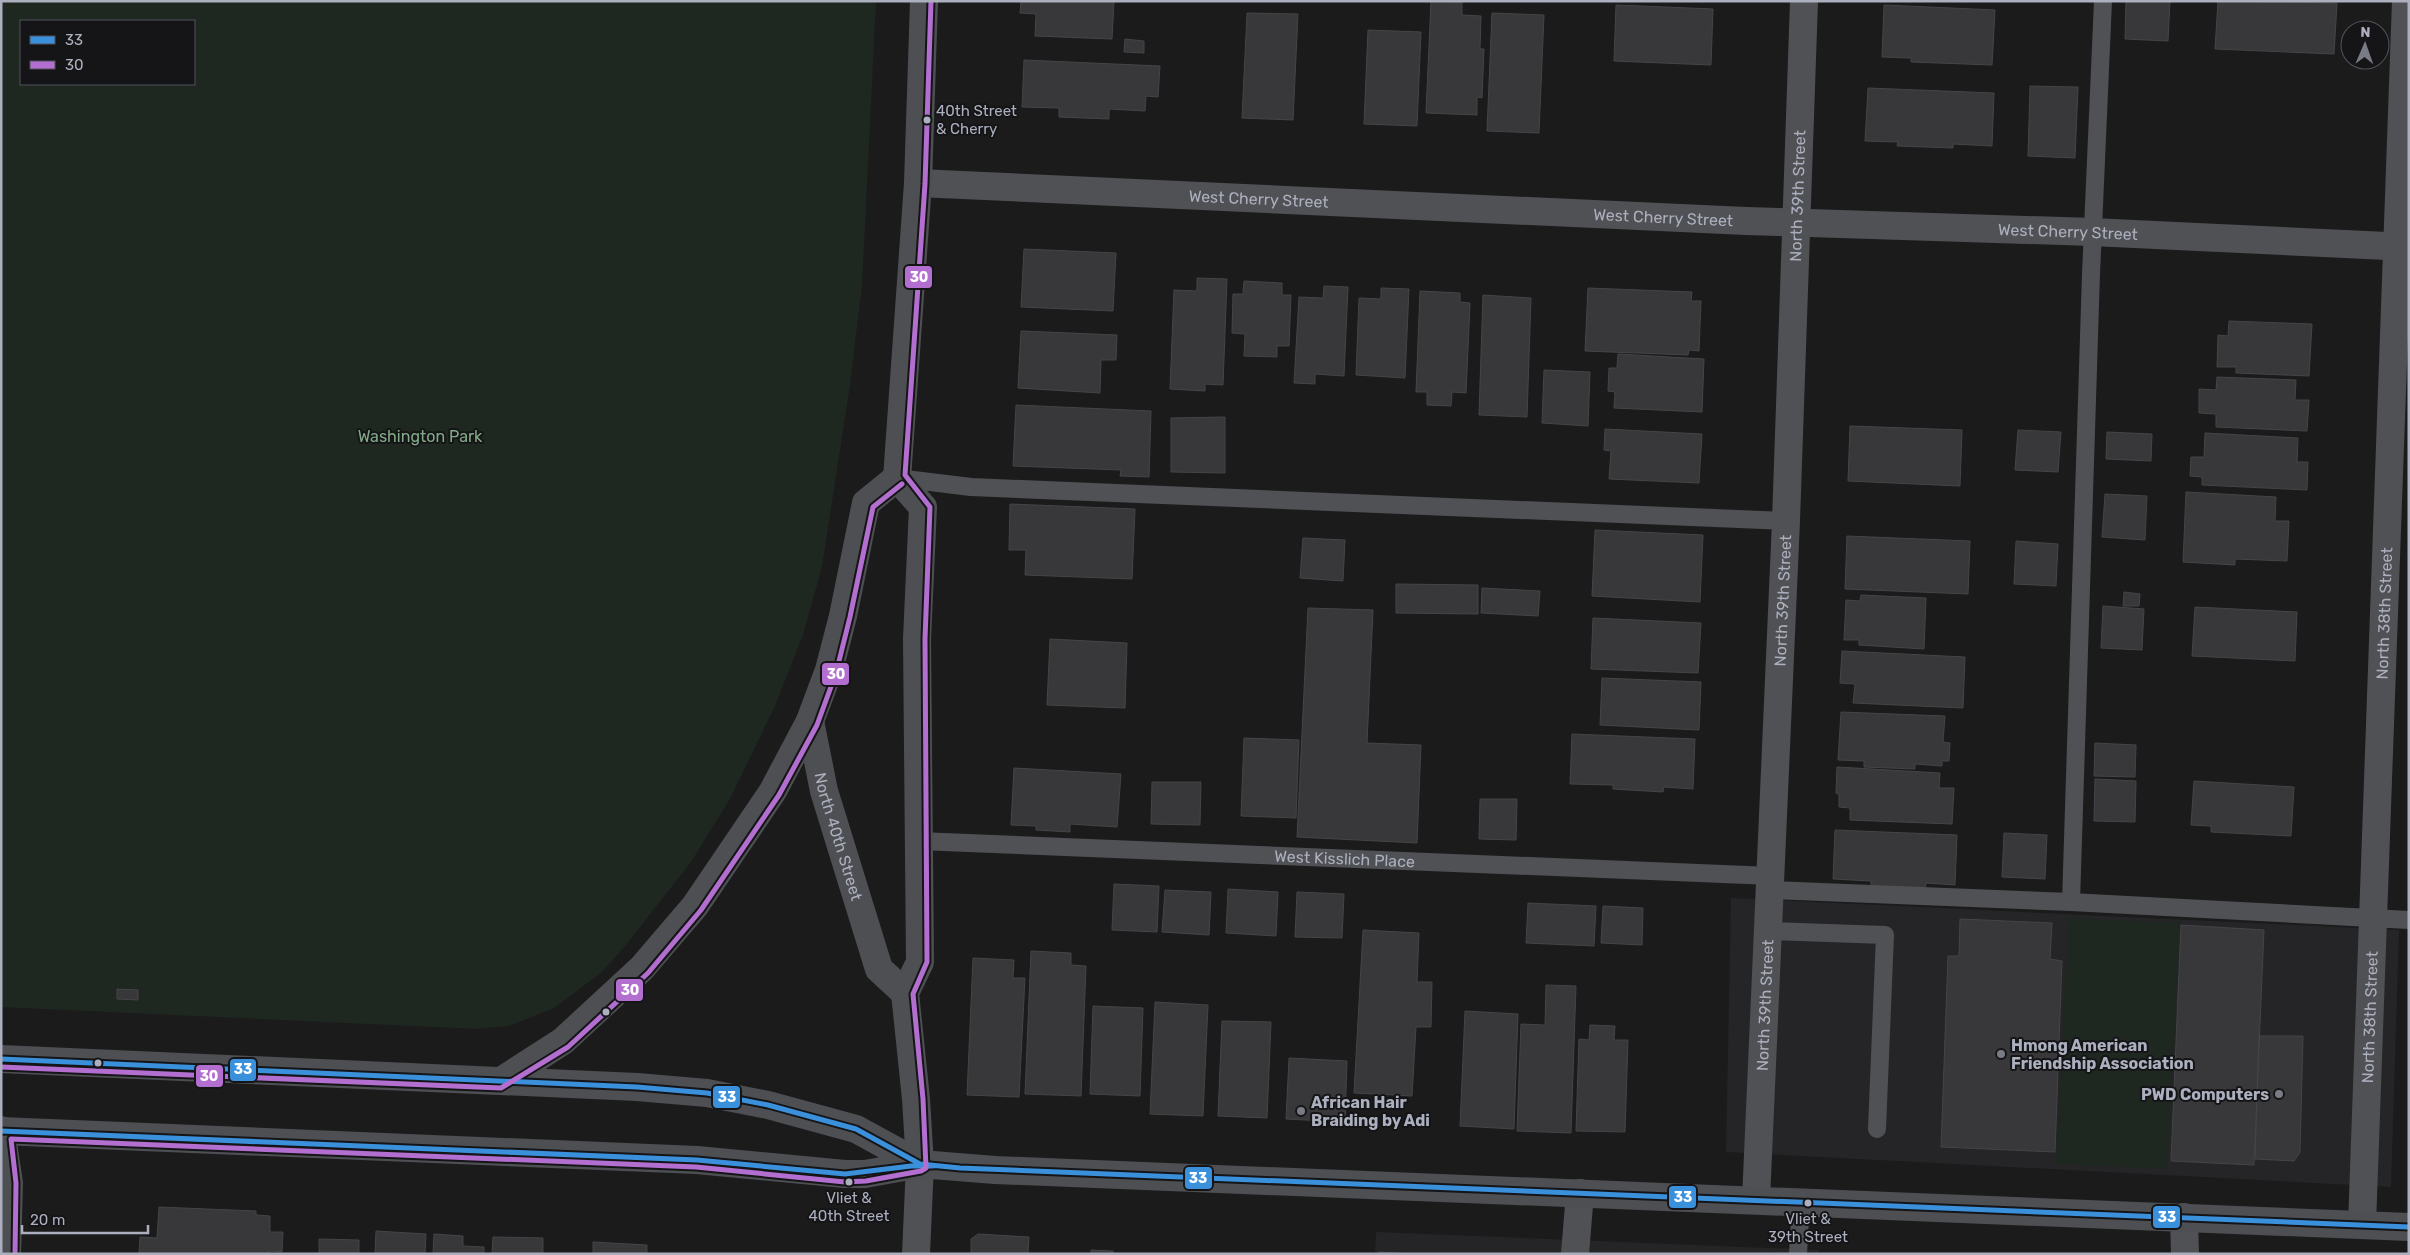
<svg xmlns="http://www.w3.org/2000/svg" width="2410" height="1255" font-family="Rubik,sans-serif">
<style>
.built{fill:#252528}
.green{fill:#1f2721;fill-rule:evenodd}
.building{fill:#38383a;stroke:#444548}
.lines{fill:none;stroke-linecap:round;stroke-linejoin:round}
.lane{stroke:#505155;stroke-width:18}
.street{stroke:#505155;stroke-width:28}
.secondary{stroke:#4e4f53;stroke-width:28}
.bus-1-casing{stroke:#151518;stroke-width:9}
.bus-2-casing{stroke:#151518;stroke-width:9}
.bus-1{stroke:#3a90db;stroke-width:5}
.bus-2{stroke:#b36fd0;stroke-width:5}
.bus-dot{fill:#acb0be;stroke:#151518;stroke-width:2}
.poi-dot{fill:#797c85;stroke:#151518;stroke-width:2}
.labels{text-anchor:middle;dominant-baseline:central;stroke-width:4;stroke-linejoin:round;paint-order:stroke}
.bus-label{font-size:15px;fill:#acb0be;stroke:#151518}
.street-label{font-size:16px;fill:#acb0be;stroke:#151518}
.park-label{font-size:16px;fill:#82aa87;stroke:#151518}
.poi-label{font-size:16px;font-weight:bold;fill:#acb0be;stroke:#151518;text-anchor:start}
.line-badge{stroke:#151518;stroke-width:2}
.badge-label{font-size:14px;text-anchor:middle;font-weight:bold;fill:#fff}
</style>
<rect width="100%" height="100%" fill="#1b1b1c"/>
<path class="built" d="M 1731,898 L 2399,930 L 2391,1187 L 1726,1152 Z
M 1376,1232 L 1819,1250 L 1819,1254 L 1375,1254 Z"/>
<path class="green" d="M 1,1 L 876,1 L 862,286 L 850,385 L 822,567 L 803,635 L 775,706 L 730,799 L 691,862 L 626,945 L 601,973 L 554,1008 L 509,1026 L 477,1029 L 1,1007 ZM 21,21 L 194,21 L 194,84 L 21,84 Z
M 2069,918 L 2180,923 L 2167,1169 L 2056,1164 Z"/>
<path class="building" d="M 1021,1 L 1114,1 L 1112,39 L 1035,36 L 1036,14 L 1020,13 Z
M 1431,1 L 1462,2 L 1462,15 L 1481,16 L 1480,49 L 1484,49 L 1482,98 L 1477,97 L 1477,115 L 1426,113 Z
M 2126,1 L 2170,1 L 2168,41 L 2125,39 Z
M 2218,1 L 2337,3 L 2334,54 L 2215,49 Z
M 1616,5 L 1713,9 L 1711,65 L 1614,61 Z
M 1884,5 L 1995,10 L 1992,65 L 1911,62 L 1911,58 L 1882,57 Z
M 1247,13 L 1298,14 L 1293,120 L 1242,118 Z
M 1492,13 L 1544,15 L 1539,133 L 1487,131 Z
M 1368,30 L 1421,32 L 1417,126 L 1364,124 Z
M 1125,39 L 1144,41 L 1144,53 L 1124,52 Z
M 1024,60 L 1160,66 L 1158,97 L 1146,96 L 1145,111 L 1109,109 L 1109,119 L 1059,117 L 1059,108 L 1022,107 Z
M 2030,86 L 2078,87 L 2075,158 L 2028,156 Z
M 1868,88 L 1994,93 L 1992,146 L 1953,144 L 1953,148 L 1897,146 L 1898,142 L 1865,141 Z
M 1024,249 L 1116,253 L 1113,311 L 1021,307 Z
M 1197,278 L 1227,279 L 1223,385 L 1205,384 L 1205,391 L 1170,389 L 1174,290 L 1197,291 Z
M 1244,281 L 1282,283 L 1282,295 L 1291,295 L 1289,346 L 1277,346 L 1277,357 L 1244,356 L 1245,334 L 1232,333 L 1233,294 L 1243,294 Z
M 1324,286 L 1348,287 L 1344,376 L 1315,374 L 1315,384 L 1294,383 L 1299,297 L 1323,298 Z
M 1381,288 L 1409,289 L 1405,378 L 1356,375 L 1359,298 L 1381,299 Z
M 1588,288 L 1692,292 L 1691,301 L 1701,301 L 1699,351 L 1689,350 L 1688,355 L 1585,351 Z
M 1420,291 L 1460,293 L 1460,302 L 1470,303 L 1466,393 L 1452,392 L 1451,406 L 1427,405 L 1427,392 L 1416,392 Z
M 1483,295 L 1531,298 L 1527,417 L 1479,415 Z
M 2229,321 L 2312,324 L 2309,376 L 2236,373 L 2236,367 L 2217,367 L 2218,335 L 2228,336 Z
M 1021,331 L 1117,335 L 1116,360 L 1101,360 L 1100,393 L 1018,388 Z
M 1618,354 L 1704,359 L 1702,412 L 1614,408 L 1615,392 L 1608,391 L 1609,368 L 1617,368 Z
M 1544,370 L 1590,372 L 1588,426 L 1542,423 Z
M 2217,377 L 2296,380 L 2295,400 L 2309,400 L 2307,431 L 2216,427 L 2216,414 L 2199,413 L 2199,389 L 2216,390 Z
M 1016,405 L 1151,411 L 1149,477 L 1120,476 L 1121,470 L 1013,466 Z
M 1225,417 L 1225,473 L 1171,472 L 1171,418 Z
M 1850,426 L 1962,430 L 1960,486 L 1848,481 Z
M 1605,429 L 1702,434 L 1699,483 L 1609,479 L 1611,451 L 1604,450 Z
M 2018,430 L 2061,432 L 2058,472 L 2015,470 Z
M 2107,432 L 2152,434 L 2151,461 L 2106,459 Z
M 2205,433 L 2298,438 L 2297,462 L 2308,462 L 2307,490 L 2202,485 L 2202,477 L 2190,476 L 2191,457 L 2204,457 Z
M 2186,492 L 2276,497 L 2275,521 L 2289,521 L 2287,561 L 2235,559 L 2235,565 L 2183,562 Z
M 2105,494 L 2147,496 L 2145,540 L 2102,537 Z
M 1010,504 L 1135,509 L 1132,579 L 1025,575 L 1026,550 L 1009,550 Z
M 1595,530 L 1703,535 L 1700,602 L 1592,596 Z
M 1847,536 L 1970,541 L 1968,594 L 1845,589 Z
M 1303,538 L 1345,540 L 1343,581 L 1300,578 Z
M 2016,541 L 2058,544 L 2056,586 L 2014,584 Z
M 1396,584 L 1478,585 L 1478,614 L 1396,613 Z
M 1482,588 L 1540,591 L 1538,616 L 1481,613 Z
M 2124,592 L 2140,594 L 2139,606 L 2123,606 Z
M 1861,595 L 1926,598 L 1924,649 L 1859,645 L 1859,640 L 1844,640 L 1846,600 L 1860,601 Z
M 2103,606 L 2144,609 L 2142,650 L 2101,648 Z
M 2195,607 L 2297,612 L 2295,661 L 2192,656 Z
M 1308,608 L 1373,610 L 1367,743 L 1421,745 L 1417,843 L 1297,837 Z
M 1593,618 L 1701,623 L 1698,673 L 1591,669 Z
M 1050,639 L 1127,643 L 1125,708 L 1047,705 Z
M 1842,651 L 1965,657 L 1963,708 L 1853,703 L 1855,684 L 1840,683 Z
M 1602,678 L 1701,682 L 1699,730 L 1600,725 Z
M 1841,712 L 1945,716 L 1943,742 L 1950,743 L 1949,761 L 1942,761 L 1942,766 L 1915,764 L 1915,769 L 1864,767 L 1864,761 L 1838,760 Z
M 1572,734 L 1695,739 L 1693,789 L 1664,787 L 1663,792 L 1613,789 L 1613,785 L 1570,784 Z
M 1244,738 L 1299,740 L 1296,818 L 1241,816 Z
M 2095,743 L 2136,745 L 2135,777 L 2094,776 Z
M 1837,767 L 1940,773 L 1939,788 L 1954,788 L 1952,824 L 1850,820 L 1850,808 L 1839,807 L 1839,794 L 1836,793 Z
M 1014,768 L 1121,774 L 1117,827 L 1070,824 L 1070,832 L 1036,830 L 1036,826 L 1011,825 Z
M 2095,779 L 2136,781 L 2135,822 L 2094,821 Z
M 2194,781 L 2294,787 L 2291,836 L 2211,832 L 2211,826 L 2191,825 Z
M 1152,782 L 1201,782 L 1200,825 L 1151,824 Z
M 1480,799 L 1517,799 L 1516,840 L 1479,839 Z
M 1835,830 L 1957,835 L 1955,885 L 1926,883 L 1925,889 L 1871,886 L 1871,881 L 1833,879 Z
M 2004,833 L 2047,835 L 2045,879 L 2002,877 Z
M 1114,884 L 1159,886 L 1157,932 L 1112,930 Z
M 1228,889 L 1278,892 L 1276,936 L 1226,933 Z
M 1165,890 L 1211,892 L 1209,935 L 1162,932 Z
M 1297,892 L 1344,894 L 1342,938 L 1295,937 Z
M 1528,903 L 1596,906 L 1594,946 L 1526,943 Z
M 1603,906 L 1643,908 L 1642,945 L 1601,943 Z
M 1960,919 L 2052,923 L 2050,959 L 2062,961 L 2055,1152 L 1941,1147 L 1948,956 L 1959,956 Z
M 2181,925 L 2264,930 L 2254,1165 L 2171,1161 Z
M 1363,930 L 1419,933 L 1417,982 L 1432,982 L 1431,1027 L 1416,1027 L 1412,1096 L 1354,1093 Z
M 1031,951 L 1071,953 L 1071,965 L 1086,966 L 1081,1096 L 1025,1094 Z
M 973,958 L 1014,960 L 1013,978 L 1025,978 L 1019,1097 L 967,1095 Z
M 1546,985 L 1576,986 L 1571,1133 L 1517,1131 L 1521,1024 L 1545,1025 Z
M 117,989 L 138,990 L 138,1000 L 117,999 Z
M 1155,1002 L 1208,1005 L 1203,1116 L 1150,1114 Z
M 1093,1006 L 1143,1008 L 1140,1096 L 1090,1094 Z
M 1465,1011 L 1518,1014 L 1514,1129 L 1460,1126 Z
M 1222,1021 L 1271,1022 L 1267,1118 L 1218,1116 Z
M 1590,1025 L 1615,1026 L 1614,1040 L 1628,1040 L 1625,1132 L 1576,1131 L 1579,1039 L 1589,1040 Z
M 2259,1036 L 2303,1036 L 2300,1152 L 2294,1161 L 2255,1159 Z
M 1289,1058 L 1347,1061 L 1345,1122 L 1286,1119 Z
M 159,1207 L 256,1211 L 256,1215 L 270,1216 L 270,1232 L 283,1232 L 282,1252 L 270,1251 L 270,1254 L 139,1254 L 140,1237 L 157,1238 Z
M 376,1231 L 426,1234 L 425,1254 L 375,1254 Z
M 434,1234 L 463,1236 L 463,1246 L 484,1247 L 484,1254 L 433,1254 Z
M 978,1234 L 1029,1237 L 1028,1254 L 971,1254 L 971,1239 Z
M 493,1237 L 543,1238 L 543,1254 L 492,1254 Z
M 319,1239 L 359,1240 L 359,1254 L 319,1254 Z
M 593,1242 L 647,1245 L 647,1254 L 593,1254 Z
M 1091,1250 L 1113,1251 L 1113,1254 L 1091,1254 Z
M 1379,1252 L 1413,1254 L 1379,1254 Z"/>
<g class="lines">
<g class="lane">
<path d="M 897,478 L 971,487 L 1786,521"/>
<path id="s1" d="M 919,841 L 1771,876"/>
<path d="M 1771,890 L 2071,902 L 2409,920"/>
<path d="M 2071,902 L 2091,274 L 2103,1"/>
<path d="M 1769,931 L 1885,935 L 1877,1129"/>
<path d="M 1798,1254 L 1801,1201"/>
</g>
<g class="street">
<path id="s2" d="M 918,183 L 1746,221 L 2092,232 L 2409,247"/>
<path id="s3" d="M 1756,1200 L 1786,521 L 1804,1"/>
<path d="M 2184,1217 L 2185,1254"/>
<path id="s4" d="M 2362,1225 L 2406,1"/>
<path d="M 916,1254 L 920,1164"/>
<path d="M 1575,1254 L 1580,1193"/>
</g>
<g class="secondary">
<path id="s5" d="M 810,721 L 824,791 L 879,969 L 905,993"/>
<path d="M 1,1059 L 637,1087 L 707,1093 L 768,1105 L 856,1129 L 920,1164"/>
<path d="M 501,1081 L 563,1041 L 642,968 L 695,906 L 773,791 L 810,721 L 829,670 L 843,616 L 866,503 L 897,478"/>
<path d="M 1,1130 L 9,1183 L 7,1254"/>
<path d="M 1,1131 L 697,1160 L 845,1174 L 865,1174 L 920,1164 L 995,1170 L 2409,1227"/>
<path d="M 920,1164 L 916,1099 L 905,993 L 920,962 L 917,639 L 923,507 L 897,478 L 918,183 L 924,1"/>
</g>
<defs>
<path id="bus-1" d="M 1,1059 L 637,1087 L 707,1093 L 768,1105 L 856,1129 L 920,1164 L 960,1168 L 2409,1227
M 1,1131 L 697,1160 L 845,1174 L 911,1166 L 933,1166"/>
<path id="bus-2" d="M 1,1067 L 501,1088 L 568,1047 L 648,973 L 701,910 L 779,795 L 817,725 L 836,673 L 850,617 L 873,507 L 902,484
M 15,1254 L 16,1183 L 11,1139 L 696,1167 L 845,1182 L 866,1181 L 921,1171 L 926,1168 L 923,1099 L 913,994 L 927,962 L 925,639 L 930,507 L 905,475 L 925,184 L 931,1"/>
</defs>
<use href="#bus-1" class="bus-1-casing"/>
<use href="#bus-2" class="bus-2-casing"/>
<use href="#bus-1" class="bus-1"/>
<use href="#bus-2" class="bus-2"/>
</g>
<g class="bus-dot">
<circle cx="927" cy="120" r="4.5"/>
<circle cx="606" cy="1012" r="4.5"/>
<circle cx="98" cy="1063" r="4.5"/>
<circle cx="849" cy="1182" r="4.5"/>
<circle cx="1808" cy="1203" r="4.5"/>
</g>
<g class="poi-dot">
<circle cx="2001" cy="1054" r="5"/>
<circle cx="2279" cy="1094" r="5"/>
<circle cx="1301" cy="1111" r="5"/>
</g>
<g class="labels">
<g class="bus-label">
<text x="936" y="111" text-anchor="start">40th Street<tspan x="936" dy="18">&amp; Cherry</tspan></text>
<text x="849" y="1198">Vliet &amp;<tspan x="849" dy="18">40th Street</tspan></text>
<text x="1808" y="1219">Vliet &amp;<tspan x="1808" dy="18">39th Street</tspan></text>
</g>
<g class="street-label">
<text stroke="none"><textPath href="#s3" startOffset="1005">North 39th Street</textPath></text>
<text stroke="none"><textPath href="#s2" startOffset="341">West Cherry Street</textPath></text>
<text stroke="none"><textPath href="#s2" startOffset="746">West Cherry Street</textPath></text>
<text stroke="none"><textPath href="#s2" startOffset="1151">West Cherry Street</textPath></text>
<text stroke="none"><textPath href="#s3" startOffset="600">North 39th Street</textPath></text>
<text stroke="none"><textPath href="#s4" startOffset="612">North 38th Street</textPath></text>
<text stroke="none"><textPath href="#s5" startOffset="119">North 40th Street</textPath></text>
<text stroke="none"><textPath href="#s1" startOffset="426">West Kisslich Place</textPath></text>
<text stroke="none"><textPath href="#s3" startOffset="195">North 39th Street</textPath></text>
<text stroke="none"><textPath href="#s4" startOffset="208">North 38th Street</textPath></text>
</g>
<g class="park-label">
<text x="420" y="436">Washington Park</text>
</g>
<g class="poi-label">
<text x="2011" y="1045">Hmong American<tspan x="2011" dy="18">Friendship Association</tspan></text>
<text x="2269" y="1094" text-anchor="end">PWD Computers</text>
<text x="1311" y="1102">African Hair<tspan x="1311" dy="18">Braiding by Adi</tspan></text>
</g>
</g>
<g class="line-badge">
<rect x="904" y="265" width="29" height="24" rx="5" fill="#b36fd0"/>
<rect x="821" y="662" width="29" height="24" rx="5" fill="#b36fd0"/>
<rect x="615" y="978" width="29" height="24" rx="5" fill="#b36fd0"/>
<rect x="229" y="1058" width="28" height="24" rx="5" fill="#3a90db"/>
<rect x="195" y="1064" width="29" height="24" rx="5" fill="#b36fd0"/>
<rect x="712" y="1085" width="29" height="24" rx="5" fill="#3a90db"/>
<rect x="1184" y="1166" width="29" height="24" rx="5" fill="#3a90db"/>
<rect x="1668" y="1185" width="29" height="24" rx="5" fill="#3a90db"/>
<rect x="2152" y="1205" width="29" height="24" rx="5" fill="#3a90db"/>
</g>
<g class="badge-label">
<text x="919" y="282">30</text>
<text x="836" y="679">30</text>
<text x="630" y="995">30</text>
<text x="243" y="1074">33</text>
<text x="209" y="1081">30</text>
<text x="727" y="1102">33</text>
<text x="1198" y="1183">33</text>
<text x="1683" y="1202">33</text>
<text x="2167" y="1222">33</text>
</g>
<rect width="2410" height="1255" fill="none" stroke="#acb0be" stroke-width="5"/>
<rect x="20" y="20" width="175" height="65" fill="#151518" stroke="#51535a"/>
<rect x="30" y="36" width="25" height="8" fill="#3a90db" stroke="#51535a"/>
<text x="65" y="45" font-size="15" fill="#acb0be">33</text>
<rect x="30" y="61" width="25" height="8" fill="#b36fd0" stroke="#51535a"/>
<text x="65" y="70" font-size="15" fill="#acb0be">30</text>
<g transform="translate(2365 45) rotate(2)"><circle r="24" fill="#151518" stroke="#51535a"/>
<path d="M0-4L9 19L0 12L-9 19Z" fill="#797c85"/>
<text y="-8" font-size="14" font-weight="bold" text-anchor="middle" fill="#acb0be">N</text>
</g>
<path d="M22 1225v8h126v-8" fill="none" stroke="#acb0be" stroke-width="2.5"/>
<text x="30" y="1225" font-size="15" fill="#acb0be" stroke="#151518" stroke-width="4" paint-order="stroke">20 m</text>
</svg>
